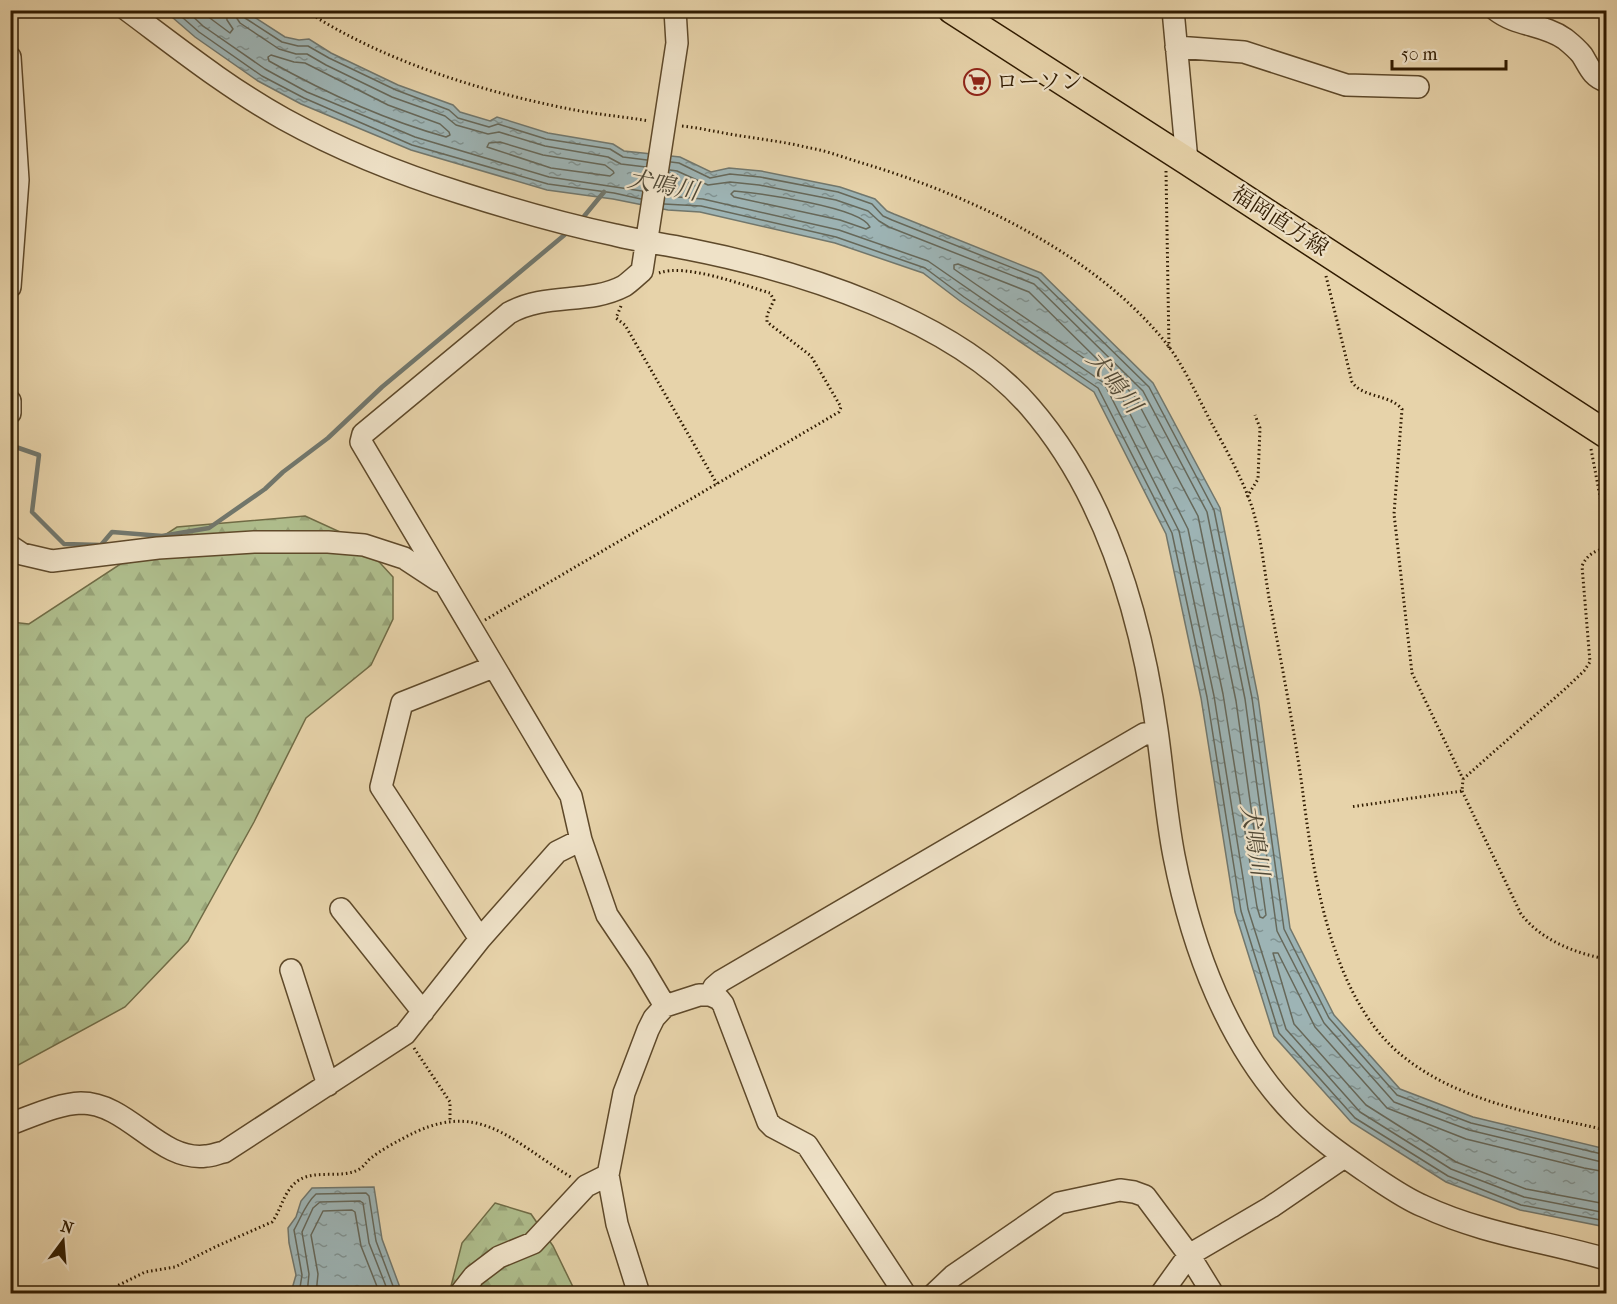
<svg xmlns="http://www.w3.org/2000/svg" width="1617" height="1304" font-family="'IM FELL French Canon','Noto Serif JP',serif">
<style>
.forest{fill:url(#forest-firs);stroke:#706c46;stroke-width:1.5}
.water{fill:url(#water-ripples);stroke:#71776d;stroke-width:1.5}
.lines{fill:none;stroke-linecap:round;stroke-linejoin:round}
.shore{stroke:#66685a;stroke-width:1.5}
.stream{stroke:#71776d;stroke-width:4.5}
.minor-casing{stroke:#5e492a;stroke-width:24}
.major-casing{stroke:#301b00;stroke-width:30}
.path{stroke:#301b00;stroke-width:3;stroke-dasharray:1.5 3;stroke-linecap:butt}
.minor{stroke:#efe2c8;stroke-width:21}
.major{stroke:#e7d3aa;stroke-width:27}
.labels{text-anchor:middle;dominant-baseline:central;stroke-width:4.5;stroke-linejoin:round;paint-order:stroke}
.poi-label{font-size:22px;fill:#301b00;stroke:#efe2c8;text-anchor:start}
.street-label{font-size:22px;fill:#301b00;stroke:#efe2c8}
.water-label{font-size:24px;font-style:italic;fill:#514936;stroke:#efe2c8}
</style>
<defs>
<pattern id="forest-firs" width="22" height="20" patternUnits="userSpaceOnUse" patternTransform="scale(1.5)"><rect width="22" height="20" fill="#afbe8d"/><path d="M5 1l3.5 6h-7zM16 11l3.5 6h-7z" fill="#97a378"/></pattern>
<pattern id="water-ripples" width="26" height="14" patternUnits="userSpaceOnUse" patternTransform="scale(1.5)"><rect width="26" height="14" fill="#9db4b5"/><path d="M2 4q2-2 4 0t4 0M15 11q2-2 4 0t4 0" fill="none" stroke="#809291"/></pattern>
</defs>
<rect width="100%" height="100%" fill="#e7d3aa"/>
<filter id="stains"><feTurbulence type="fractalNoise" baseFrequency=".00333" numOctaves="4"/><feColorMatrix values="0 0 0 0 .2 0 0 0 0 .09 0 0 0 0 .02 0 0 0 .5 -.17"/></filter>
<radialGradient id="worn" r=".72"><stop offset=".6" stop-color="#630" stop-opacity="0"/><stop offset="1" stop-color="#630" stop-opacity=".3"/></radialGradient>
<path class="forest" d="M 305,516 L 360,541 L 393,577 L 393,619 L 371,665 L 306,718 L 254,822 L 188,941 L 125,1007 L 11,1069 L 11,622 L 29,624 L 177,527 Z
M 495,1203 L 531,1214 L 553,1246 L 576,1293 L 449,1294 L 462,1243 Z"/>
<path class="water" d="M 165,11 L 245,11 L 285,37 L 299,40 L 309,39 L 331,53 L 398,85 L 453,105 L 460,112 L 490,121 L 497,117 L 548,133 L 613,144 L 624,151 L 680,157 L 711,172 L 729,168 L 761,171 L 840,187 L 875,199 L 887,211 L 894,214 L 1041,273 L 1153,383 L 1220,508 L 1258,697 L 1290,928 L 1334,1015 L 1400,1089 L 1473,1117 L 1606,1149 L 1606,1227 L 1520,1210 L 1446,1182 L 1351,1122 L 1274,1036 L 1235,912 L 1201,698 L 1166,534 L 1094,392 L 960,301 L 923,273 L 835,243 L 700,212 L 668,210 L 613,199 L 547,190 L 411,150 L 301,104 L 258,81 L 195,37 Z
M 374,1187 L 382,1239 L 402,1293 L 294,1293 L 292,1289 L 296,1275 L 289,1243 L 288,1228 L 296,1217 L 301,1201 L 312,1188 Z"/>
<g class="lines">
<path class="shore" d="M 174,10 L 199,32 L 262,76 L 304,98 L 412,145 L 548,184 L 614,193 L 641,199
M 186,10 L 203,26 L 265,69 L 307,92 L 415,137 L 549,177 L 642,191
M 199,10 L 230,33 L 233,29 L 227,20 L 226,10
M 235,10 L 236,17 L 240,23 L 279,49 L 296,54 L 307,54 L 326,65 L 392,97 L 445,116 L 456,125 L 488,134 L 499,132 L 545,146 L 608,157 L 621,164 L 646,167
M 243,10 L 245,18 L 282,42 L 298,46 L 308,46 L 329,58 L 396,90 L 449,110 L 458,118 L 489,127 L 498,124 L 546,139 L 610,149 L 623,157 L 647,160
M 271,55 L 294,62 L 305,63 L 388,105 L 440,124 L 449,132 L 450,135 L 446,137 C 385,120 324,92 269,61 L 268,57 Z
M 500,142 L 543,155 L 605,165 L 613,171 L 614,173 L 610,176 L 551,168 L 487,147 L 489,143 Z
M 671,162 L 679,163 L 710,178 L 730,174 L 760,177 L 838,192 L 872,204 L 883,216 L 892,220 L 1038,278 L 1149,387 L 1214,510 L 1252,698 L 1284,929 L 1329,1018 L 1397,1095 L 1471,1123 L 1606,1155
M 670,170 L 677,171 L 708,185 L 730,182 L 759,185 L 836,200 L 868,211 L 879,221 L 889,227 L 1034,284 L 1143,391 L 1207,512 L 1245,699 L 1277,931 L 1324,1023 L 1394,1102 L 1469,1130 L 1606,1163
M 734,191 C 758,193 861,207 870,227 L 866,229 L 840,220 L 734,197 L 731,194 Z
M 666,196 L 703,199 L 839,230 L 928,261 L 1104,383 L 1179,531 L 1214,696 L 1248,909 L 1286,1029 L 1360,1112 L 1451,1169 L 1524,1197 L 1606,1213
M 664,204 L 701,206 L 836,237 L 925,268 L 964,297 L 1098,388 L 1172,533 L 1207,697 L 1241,911 L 1279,1033 L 1355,1118 L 1448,1176 L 1521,1205 L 1606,1221
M 958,264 L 1029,292 L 1098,360 L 1099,364 L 1094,365 L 974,283 L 954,269 L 954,265 Z
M 1118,382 L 1121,382 L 1135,397 L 1198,516 L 1236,701 L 1266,915 L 1263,918 L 1260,917 L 1257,907 L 1223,694 L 1188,529 L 1116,386 Z
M 1606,1172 L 1584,1168 L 1466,1139 L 1387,1108 L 1315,1027 L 1278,953 L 1273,953 L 1294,1024 L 1366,1105 L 1456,1162 L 1526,1189 L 1606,1204
M 299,1294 L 302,1275 L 294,1230 C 301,1218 305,1204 316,1194 L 366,1193 L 369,1196 L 376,1241 L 396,1294
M 307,1294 L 309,1274 L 302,1232 L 313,1208 L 320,1202 L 360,1201 L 363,1203 L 369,1243 L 389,1294
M 316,1294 L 318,1274 L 311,1235 L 323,1211 L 352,1210 L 355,1212 L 361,1246 L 380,1294"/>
<path class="stream" d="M 581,220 L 604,192
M 10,445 L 39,455 L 32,512 L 64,544 L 101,545 L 112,532 L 162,536 L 209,528 L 265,489 L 283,472 L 328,438 L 382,387 L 568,232"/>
<defs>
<path id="minor" d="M 127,10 C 178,48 228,88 284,119 C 340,150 400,174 461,193 C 511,209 563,224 615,235 C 639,241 664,244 688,249 C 800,271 954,319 1030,407 C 1107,496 1141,616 1157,730 C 1163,772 1166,815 1174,856 C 1192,948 1228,1046 1294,1114 C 1316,1137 1342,1155 1368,1173 C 1386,1185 1404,1198 1423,1206 C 1483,1234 1544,1241 1606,1259
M 1173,10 L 1187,161
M 1496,10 C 1516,26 1544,24 1565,39 C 1570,43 1578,50 1582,55 C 1589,66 1592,77 1606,81
M 1176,47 L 1244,52 L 1346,85 L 1418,87
M 10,57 L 18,180 L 10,287
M 10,401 L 10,413
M 10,546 L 22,554 L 52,561 L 158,548 L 254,542 L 328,542 L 364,545 L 404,558 L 439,581
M 341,909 L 423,1012
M 480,939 L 381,787 L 402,703 L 493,667
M 291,970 L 328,1085
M 710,995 L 714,987 L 721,981 L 1144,734 L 1157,733
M 665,1006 L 640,964 L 607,915 L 581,840 L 571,796 L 361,442 L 363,434 L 509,313 C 546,292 588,305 624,286 C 630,282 636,276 642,271 L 677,43 L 675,10
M 10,1124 C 33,1116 57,1104 81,1103 C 129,1103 159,1162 206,1156 C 212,1156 218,1153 224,1152 L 405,1034 L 480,939 L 557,852 L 581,840
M 460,1294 L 474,1276 L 499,1257 L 533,1243 L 586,1186 L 608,1175
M 639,1294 L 617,1224 L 608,1175 L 624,1093 L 648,1030 L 654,1018 L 665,1006 L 699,995 L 710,995 L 719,999 L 723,1004 L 768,1122 L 773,1127 L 807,1145 L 905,1294
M 934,1294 L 953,1276 L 1059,1203 L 1120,1190 L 1134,1192 L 1145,1196 L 1189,1255 L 1213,1294
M 1161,1294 L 1189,1255 L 1271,1207 L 1344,1157"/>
<path id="major" d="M 952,10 L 1187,161 L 1606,434"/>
</defs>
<use href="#minor" class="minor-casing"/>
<use href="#major" class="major-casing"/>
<path class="path" d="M 305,10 C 383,62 489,94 580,111 C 603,115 626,117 649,121
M 682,126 C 700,128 717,132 735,135 C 760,139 786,142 810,148 C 828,151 845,158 862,163 C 969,195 1089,251 1162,338 C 1183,363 1197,396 1212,424 C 1226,449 1243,480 1252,507 C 1261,536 1264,568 1269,598 C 1281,660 1293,723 1302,786 C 1313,873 1330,995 1400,1054 C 1458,1102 1536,1114 1606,1130
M 1166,171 L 1169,348
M 1326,276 L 1352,382 C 1363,398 1389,394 1402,409 L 1394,514 L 1412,673 L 1463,779 L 1462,791 L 1350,807
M 621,306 L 616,318 L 625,325 L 717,484
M 1591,449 L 1606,528
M 1247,497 L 1258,479 L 1260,428 L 1255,415
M 485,620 L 839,412 L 841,407 L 811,356 L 767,322 L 767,315 L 774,300 L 770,293 C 743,285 685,263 659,273
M 1463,779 L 1565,689 L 1584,671 L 1590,662 L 1582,566 C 1587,555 1594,551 1606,548
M 1462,791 L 1521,914 C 1541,940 1574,953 1606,959
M 414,1048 L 450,1102 L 450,1121
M 108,1294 L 117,1286 L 145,1272 L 175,1267 L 215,1247 L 272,1222 C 281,1210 283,1194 295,1183 C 313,1167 342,1181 361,1168 C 365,1165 367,1161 371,1158 C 380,1151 392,1144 402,1139 C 478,1096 509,1140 571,1177"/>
<use href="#minor" class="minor"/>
<use href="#major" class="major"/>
</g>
<defs>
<symbol id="supermarket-ring" viewBox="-11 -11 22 22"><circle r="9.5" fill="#efe2c8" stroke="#8f2418" stroke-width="1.5"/><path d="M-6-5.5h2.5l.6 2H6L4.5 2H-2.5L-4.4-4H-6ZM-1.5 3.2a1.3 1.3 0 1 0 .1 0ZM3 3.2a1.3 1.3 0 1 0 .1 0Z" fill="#8f2418"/></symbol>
</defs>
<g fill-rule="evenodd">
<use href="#supermarket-ring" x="962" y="67" width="30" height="30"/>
</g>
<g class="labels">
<g class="poi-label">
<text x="996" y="82">ローソン</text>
</g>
<g class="street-label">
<text transform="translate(1280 221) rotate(33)">福岡直方線</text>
</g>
<g class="water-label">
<text transform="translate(663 185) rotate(11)">犬鳴川</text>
<text transform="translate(1114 382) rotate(51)">犬鳴川</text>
<text transform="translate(1255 840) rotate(81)">犬鳴川</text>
</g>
</g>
<rect width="1617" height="1304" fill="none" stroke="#e7d3aa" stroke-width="36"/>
<rect x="12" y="12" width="1593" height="1280" fill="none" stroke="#301b00" stroke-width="3"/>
<rect x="18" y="18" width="1581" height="1268" fill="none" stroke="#301b00" stroke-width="1.5"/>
<g transform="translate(63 1241) rotate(16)" stroke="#efe2c8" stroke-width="4.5" paint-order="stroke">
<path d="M0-4.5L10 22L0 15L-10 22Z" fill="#301b00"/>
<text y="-9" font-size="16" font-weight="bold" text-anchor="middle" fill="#301b00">N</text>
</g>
<path d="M1392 60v9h114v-9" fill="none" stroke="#301b00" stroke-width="3"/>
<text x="1401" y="60" font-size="18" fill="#301b00" stroke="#efe2c8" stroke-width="4.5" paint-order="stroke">50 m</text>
<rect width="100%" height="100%" filter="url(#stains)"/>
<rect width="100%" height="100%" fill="url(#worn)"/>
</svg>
